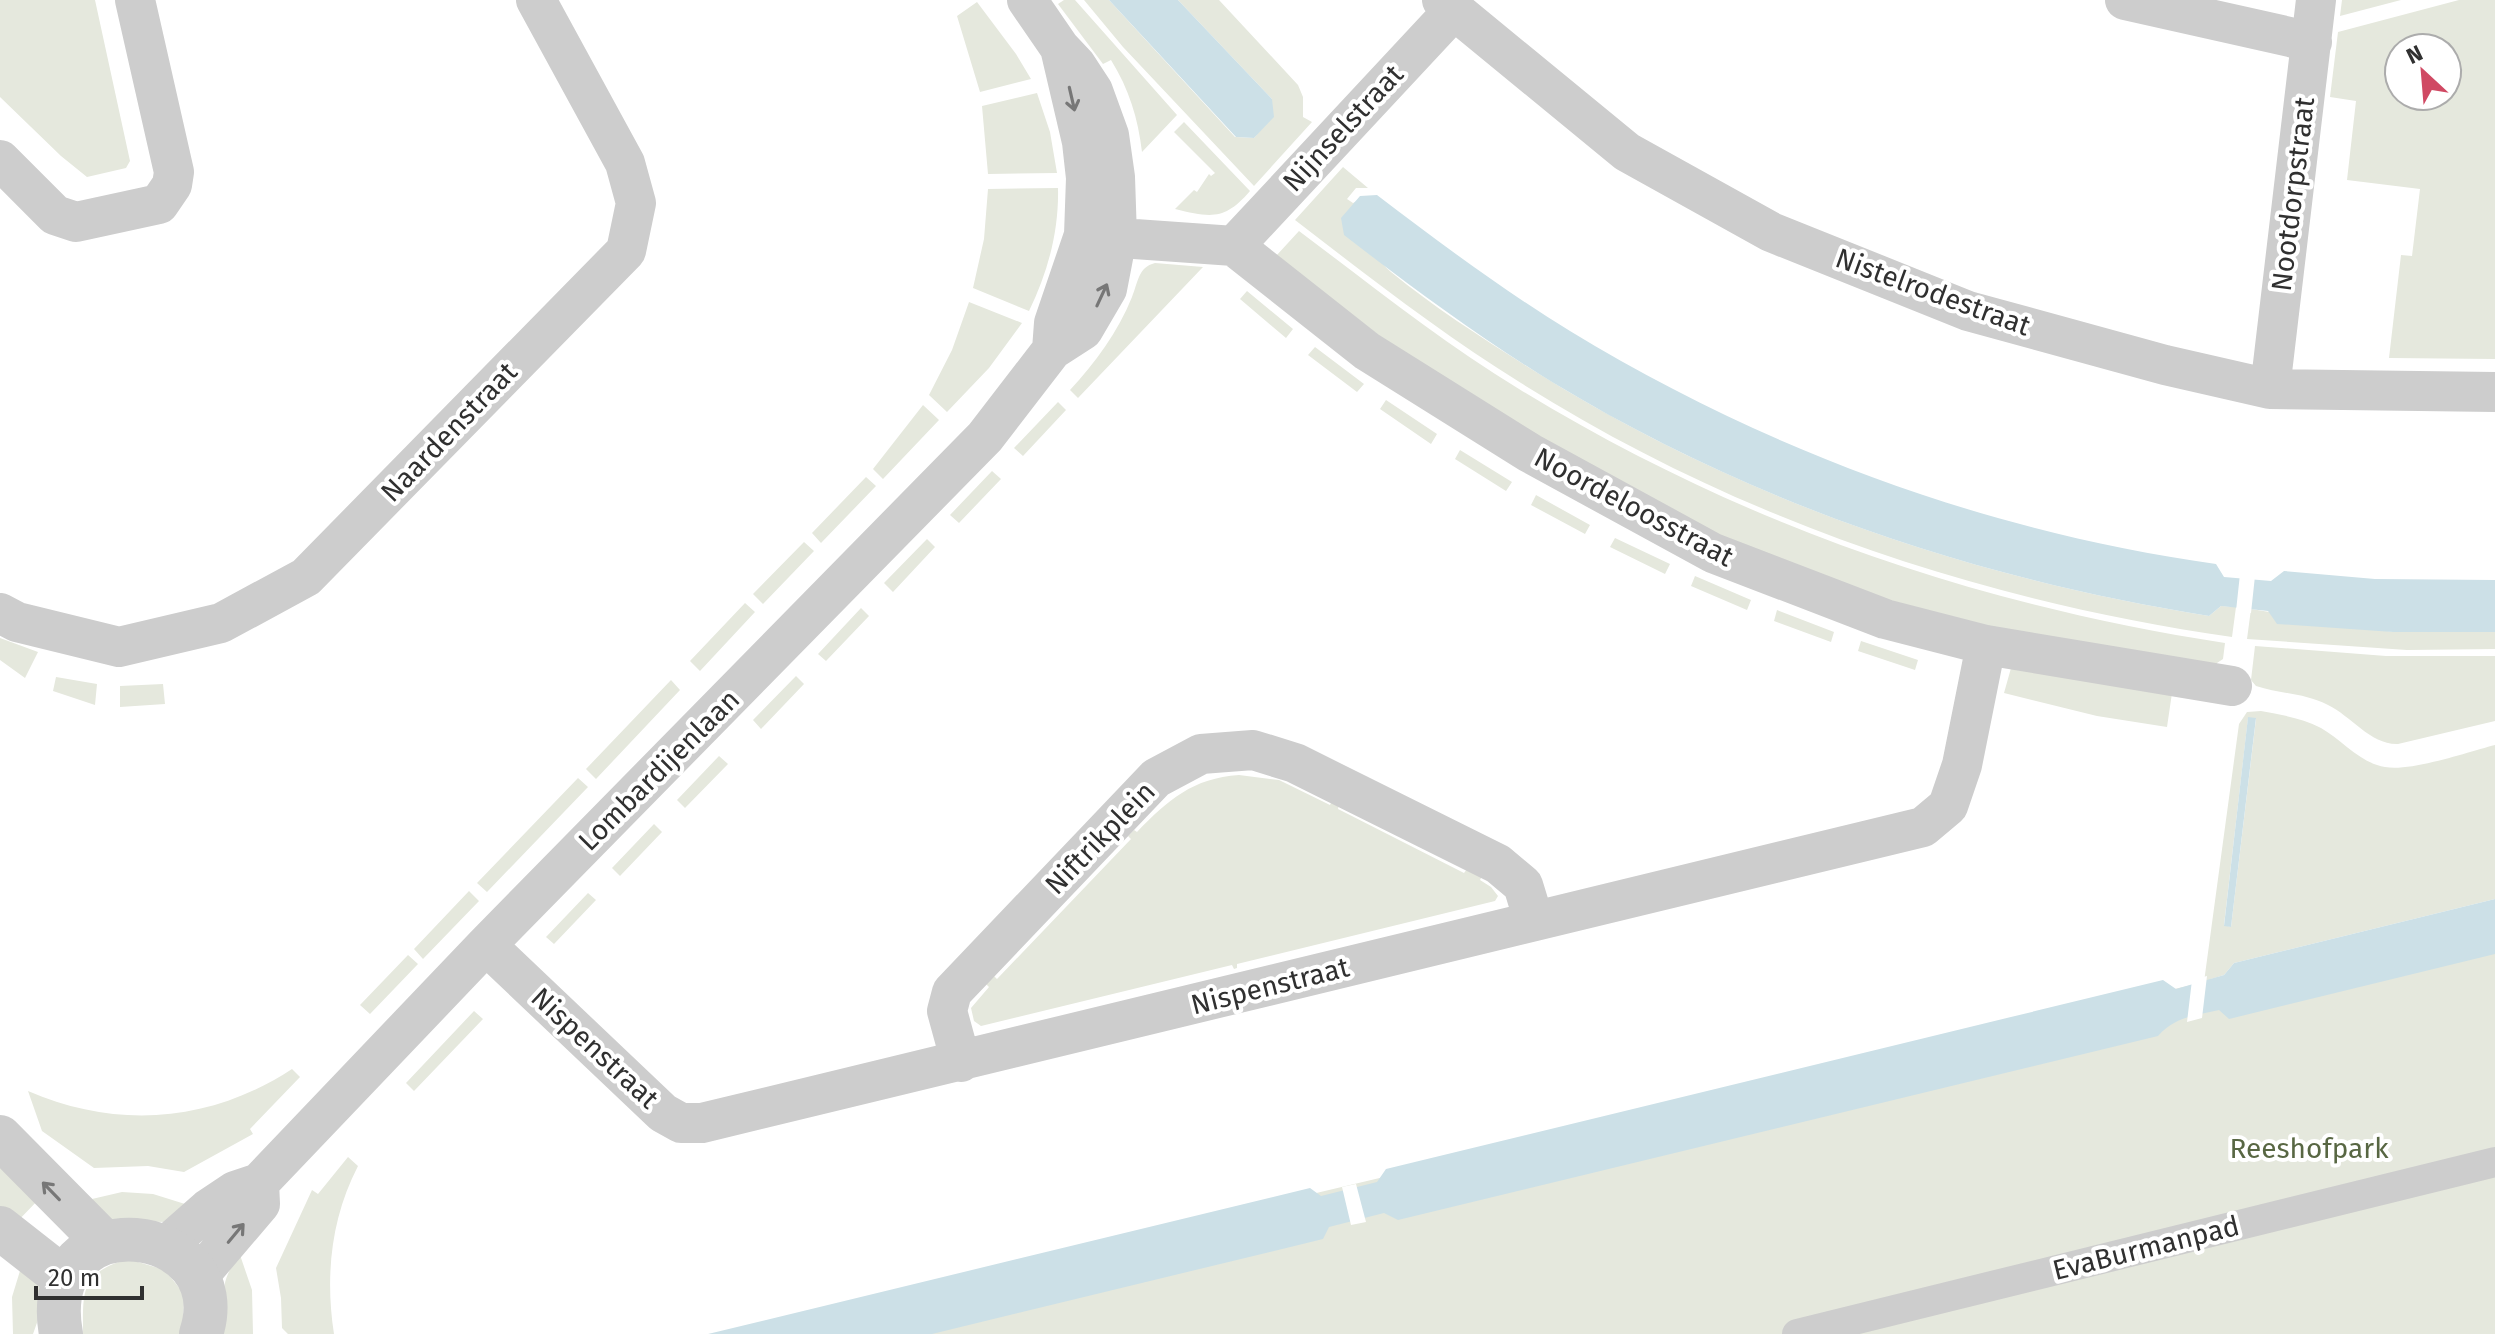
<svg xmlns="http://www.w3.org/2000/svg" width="2495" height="1334" font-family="'Fira Sans',sans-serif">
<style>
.green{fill:#e5e8dd;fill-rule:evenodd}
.water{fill:#cce0e7}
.pier{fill:#fff}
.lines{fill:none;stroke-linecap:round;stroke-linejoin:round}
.pedestrian{stroke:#cdcdcd;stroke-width:30}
.minor{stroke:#cdcdcd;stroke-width:40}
.tertiary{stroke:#cdcdcd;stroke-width:44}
.oneway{stroke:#777}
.labels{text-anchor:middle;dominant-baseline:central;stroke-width:8;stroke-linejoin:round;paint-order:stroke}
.street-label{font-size:28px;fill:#303030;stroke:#fff}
.park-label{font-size:28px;fill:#586743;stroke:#fff}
</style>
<rect width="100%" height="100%" fill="#fff"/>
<path class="green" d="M 0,0 L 95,0 L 130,161 L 126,168 L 87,177 L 61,156 L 0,97 Z
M 1064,0 L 1075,0 L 1177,115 L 1142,152 C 1138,118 1129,89 1111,60 L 1103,64 L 1058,4 Z
M 1084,0 L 1109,0 L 1235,137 L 1254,138 L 1270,119 L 1272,99 L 1178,0 L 1219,0 L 1298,85 L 1303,97 L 1303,117 L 1312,122 L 1254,186 L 1123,47 Z
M 2342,0 L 2401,0 L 2340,16 Z
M 2459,0 L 2495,0 L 2495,359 L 2389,358 L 2401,255 L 2412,256 L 2420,189 L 2347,180 L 2356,101 L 2330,97 L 2338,32 ZM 2399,48 L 2447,48 L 2447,96 L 2399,96 Z
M 977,2 L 1016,54 L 1031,79 L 980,92 L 957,16 Z
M 1037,93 L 1050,132 L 1057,173 L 988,174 L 982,106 Z
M 1184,122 L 1250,191 C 1225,220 1212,218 1175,209 L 1194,190 L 1197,192 L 1209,174 L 1211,176 L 1215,173 L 1174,132 Z
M 1343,167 L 1368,188 L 1356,188 L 1347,199 L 1353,203 L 1359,200 L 1345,216 C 1359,234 1374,257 1391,272 C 1436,309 1487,341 1536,372 C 1741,500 1971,578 2209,616 L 2221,606 L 2236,607 L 2232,637 C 1981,601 1737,519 1521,383 C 1442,334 1369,277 1295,220 Z
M 1058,188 C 1059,231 1048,272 1029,311 L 973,288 L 984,239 L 988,189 Z
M 1299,231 C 1371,285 1442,342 1519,389 C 1738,523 1972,604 2225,643 L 2223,659 L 2217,663 L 2215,677 L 1947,621 L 1736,545 L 1438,381 L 1276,256 Z
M 1155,263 L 1203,267 L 1078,398 L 1070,390 C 1095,363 1118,332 1132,297 C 1138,283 1138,267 1155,263 Z
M 1247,291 L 1293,329 L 1286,338 L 1240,299 Z
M 969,302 L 1022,323 L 989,368 L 947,412 L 929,395 L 952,350 Z
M 1315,347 L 1364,384 L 1357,392 L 1308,355 Z
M 1386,400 L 1437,434 L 1431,444 L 1380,409 Z
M 1058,402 L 1066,410 L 1023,456 L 1014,448 Z
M 923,405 L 939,420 L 883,479 L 873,469 Z
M 1460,450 L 1512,482 L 1506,491 L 1455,459 Z
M 992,471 L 1001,479 L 959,523 L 950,515 Z
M 866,477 L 876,486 L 821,543 L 812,533 Z
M 1536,495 L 1590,525 L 1585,534 L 1531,505 Z
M 1615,538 L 1670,564 L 1665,574 L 1610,547 Z
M 927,539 L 935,547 L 893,592 L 884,583 Z
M 804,542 L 814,551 L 763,604 L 753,594 Z
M 1695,576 L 1751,600 L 1747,610 L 1691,586 Z
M 745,603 L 755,612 L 700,671 L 690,661 Z
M 861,608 L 869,616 L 826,661 L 818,654 Z
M 2251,609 L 2393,632 L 2495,632 L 2495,649 L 2407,650 L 2247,639 Z
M 1777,610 L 1834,632 L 1831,642 L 1774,621 Z
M 0,638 L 38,652 L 25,678 L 0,660 Z
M 1861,641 L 1918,660 L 1915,670 L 1858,651 Z
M 2255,646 L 2386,656 L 2495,656 L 2495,721 L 2398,744 C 2371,745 2351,716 2328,705 C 2305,693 2280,694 2256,686 L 2251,680 Z
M 2013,661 L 2172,693 L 2167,727 L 2097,716 L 2004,693 Z
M 796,676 L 804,684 L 761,729 L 753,720 Z
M 56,677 L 97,684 L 95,705 L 53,691 Z
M 671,680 L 680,690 L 596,779 L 586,769 Z
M 163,684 L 165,704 L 120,707 L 120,686 Z
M 2261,711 C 2282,715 2302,718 2321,728 C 2342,740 2360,763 2385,767 C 2410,772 2468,752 2495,745 L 2495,899 L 2234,963 L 2224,975 L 2211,979 L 2495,912 L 2495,1334 L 723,1334 L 2204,982 L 2239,724 L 2247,712 ZM 2248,718 L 2256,719 L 2231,927 L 2224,925 Z
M 719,756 L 728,764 L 685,808 L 677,800 Z
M 1239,775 L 1279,780 L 1330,805 L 1332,801 L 1339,805 L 1338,809 L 1464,873 L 1467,869 L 1482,876 L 1480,880 L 1491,887 L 1498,896 L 1495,901 L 1237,964 L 1237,968 L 1234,969 L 1232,965 L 981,1026 L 974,1021 L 971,1008 L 989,987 L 986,984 L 994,976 L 997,979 L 1131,839 L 1128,836 L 1134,830 L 1137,832 C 1168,800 1193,778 1239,775 Z
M 578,778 L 588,787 L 487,892 L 477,883 Z
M 654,824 L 662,832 L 620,876 L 612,868 Z
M 469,891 L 479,901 L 423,959 L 414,949 Z
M 588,893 L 596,900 L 554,944 L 546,937 Z
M 408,955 L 418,964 L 370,1014 L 360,1005 Z
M 474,1011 L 483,1019 L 414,1091 L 406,1083 Z
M 292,1069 L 300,1077 L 250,1129 L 253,1134 L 184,1172 L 148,1166 L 94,1168 L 42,1131 L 28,1091 C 118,1130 211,1122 292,1069 Z
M 0,1149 L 41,1197 L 13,1226 L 0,1216 Z
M 348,1157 L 358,1166 C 331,1218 325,1276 334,1334 L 288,1334 L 282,1328 L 281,1298 L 276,1268 L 312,1190 L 318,1194 Z
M 122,1192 L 153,1194 L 185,1204 L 166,1222 L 115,1221 L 104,1218 L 92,1199 Z
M 240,1255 L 252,1290 L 253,1334 L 223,1334 C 226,1299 216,1284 240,1255 Z
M 128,1259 L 165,1270 L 184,1294 L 183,1334 L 83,1334 C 83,1291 80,1273 128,1259 Z
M 23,1261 L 41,1285 L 39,1317 L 33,1334 L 13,1334 L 12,1297 Z"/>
<path class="water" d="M 1109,0 L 1178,0 L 1272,99 L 1274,117 L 1254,138 L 1236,137 Z
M 1377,195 C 1440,243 1503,290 1570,331 C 1767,451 1988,532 2216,564 L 2224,577 L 2271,581 L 2284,571 L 2375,579 L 2495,580 L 2495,632 L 2393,632 L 2277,624 L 2268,611 L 2221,606 L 2209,616 C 1977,579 1753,504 1552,382 C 1479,337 1411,287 1344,235 L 1341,218 L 1360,196 Z
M 2248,717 L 2256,718 L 2231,927 L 2224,926 Z
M 2495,899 L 2495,954 L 2229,1019 L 2219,1010 C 2195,1016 2176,1016 2158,1036 L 1398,1220 L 1384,1213 L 1329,1227 L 1323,1239 L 932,1334 L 708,1334 L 1310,1188 L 1321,1196 L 1377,1182 L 1386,1169 L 2163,980 L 2176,989 L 2224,975 L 2234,963 Z"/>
<path class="pier" d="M 2240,574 L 2255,576 L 2251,613 L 2236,611 Z
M 2207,976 L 2202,1018 L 2187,1022 L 2192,980 Z
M 1356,1184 L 1366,1222 L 1351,1225 L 1342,1187 Z"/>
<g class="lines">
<path class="pedestrian" d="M 1797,1334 L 2495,1162"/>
<path class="minor" d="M 1027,0 L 1060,48
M 1442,0 L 1627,152 L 1771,232 L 1968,311 L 2165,365 L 2270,389 L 2495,392
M 2125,0 L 2312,42
M 0,160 L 55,215 L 76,222 L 159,204 L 172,185 L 174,172 L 135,0
M 1092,236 L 1234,246 L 1367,351 L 1530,453 L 1713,553 L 1885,619 L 1986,645 L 2232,686
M 1234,246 L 1453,11
M 2270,389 L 2316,0
M 0,613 L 17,622 L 119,647 L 221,623 L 306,577 L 626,251 L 636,203 L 625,163 L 536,0
M 486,945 L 663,1113 L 681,1123 L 702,1123 L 1923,827 L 1948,806 L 1962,765 L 1986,645
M 961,1062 L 947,1011 L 952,992 L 1156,778 L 1201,754 L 1253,750 L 1295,763 L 1498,864 L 1523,885 L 1534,921
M 166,1246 L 208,1209 L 235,1191 L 259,1183 L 486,945 L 985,437 L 1052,350 L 1083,330 L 1107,289 L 1117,237 L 1115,177 L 1109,135 L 1093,91 L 1076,65 L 1060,48 L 1082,142 L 1086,178 L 1084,235 L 1054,323 L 1052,350
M 197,1278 L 260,1204 L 259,1183"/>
<path class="tertiary" d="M 0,1137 L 105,1243
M 0,1228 L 65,1279
M 61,1334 C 36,1196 238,1221 201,1334"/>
</g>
<defs><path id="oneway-shaft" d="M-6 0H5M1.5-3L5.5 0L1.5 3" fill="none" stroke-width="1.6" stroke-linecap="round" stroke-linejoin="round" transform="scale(2)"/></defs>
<g class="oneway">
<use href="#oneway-shaft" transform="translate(1072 99) rotate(77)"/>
<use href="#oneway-shaft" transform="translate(1102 295) rotate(-65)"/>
<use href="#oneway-shaft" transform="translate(51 1191) rotate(-134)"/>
<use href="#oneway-shaft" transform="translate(236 1233) rotate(-50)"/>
</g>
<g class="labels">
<g class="street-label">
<text transform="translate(1343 128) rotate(-47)">Nijnselstraat</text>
<text transform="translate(2293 194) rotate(-83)">Nootdorpstraat</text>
<text transform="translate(1933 292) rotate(20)">Nistelrodestraat</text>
<text transform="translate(449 432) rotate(-46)">Naardenstraat</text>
<text transform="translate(1634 507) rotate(28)">Noordeloosstraat</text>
<text transform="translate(659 770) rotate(-45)">Lombardijenlaan</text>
<text transform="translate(1100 838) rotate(-46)">Niftrikplein</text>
<text transform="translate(1270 986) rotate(-14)">Nispenstraat</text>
<text transform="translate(595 1048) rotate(43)">Nispenstraat</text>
<text transform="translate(2146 1248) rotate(-14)">EvaBurmanpad</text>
</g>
<g class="park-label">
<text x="2309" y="1148">Reeshofpark</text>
</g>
</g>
<g transform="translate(2423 72) rotate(334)"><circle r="38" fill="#ffffff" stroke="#acacac" stroke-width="2"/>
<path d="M0-6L14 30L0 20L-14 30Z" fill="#d04963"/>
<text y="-12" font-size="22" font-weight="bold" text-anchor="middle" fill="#303030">N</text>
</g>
<path d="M36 1286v12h106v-12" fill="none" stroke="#303030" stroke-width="4"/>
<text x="48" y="1286" font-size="24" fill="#303030" stroke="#ffffff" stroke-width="6" paint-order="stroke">20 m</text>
</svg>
